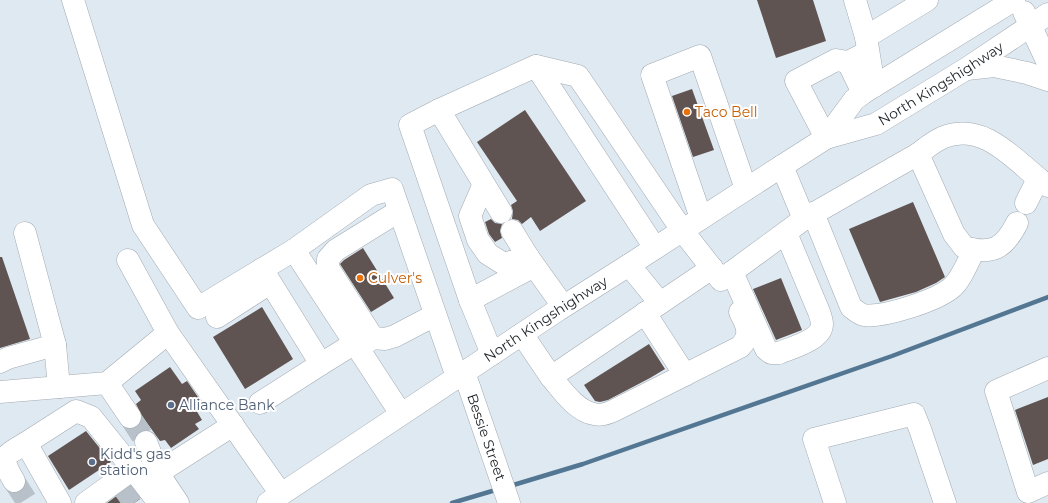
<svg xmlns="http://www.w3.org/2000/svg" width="1048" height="503" font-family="Montserrat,sans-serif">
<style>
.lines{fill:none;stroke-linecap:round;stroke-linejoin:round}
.stream{stroke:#537793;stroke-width:4.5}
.building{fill:#5f5452}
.minor-tunnel{stroke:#b8c1c9;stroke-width:22;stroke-dasharray:22 11;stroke-linecap:butt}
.minor-casing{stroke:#a2abb3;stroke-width:23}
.major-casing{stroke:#a2abb3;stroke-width:23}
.minor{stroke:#fff;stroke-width:22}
.major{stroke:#fff;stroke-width:22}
.food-dot{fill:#e8710a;stroke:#fff;stroke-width:1.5}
.service-dot{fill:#5c6f8a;stroke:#fff;stroke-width:1.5}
.labels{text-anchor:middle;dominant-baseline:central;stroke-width:4;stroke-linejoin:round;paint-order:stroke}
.street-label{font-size:14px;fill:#1e2225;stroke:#fff}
.food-label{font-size:14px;fill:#c56008;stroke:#fff;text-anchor:start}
.service-label{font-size:14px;fill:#4e5e75;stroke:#fff;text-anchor:start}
</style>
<rect width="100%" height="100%" fill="#dfe9f2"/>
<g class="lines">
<path class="stream" d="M 510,486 L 583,464 L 892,356 L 1048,297
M 452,503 L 499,489"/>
</g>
<path class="building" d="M 757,0 L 813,0 L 826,41 L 776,58 Z
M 692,89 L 714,150 L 693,157 L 672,96 Z
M 525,110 L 586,201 L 540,231 L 531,217 L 522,224 L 518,220 L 512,219 L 513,211 L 511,205 L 517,201 L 477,142 Z
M 913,202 L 945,277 L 936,283 L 916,292 L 880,302 L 849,229 Z
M 491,219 L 495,223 L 502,224 L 500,231 L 502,238 L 495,242 L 489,234 L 485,222 Z
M 363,248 L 394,298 L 371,312 L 340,264 L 344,260 Z
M 0,257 L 2,257 L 30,339 L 0,348 Z
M 781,278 L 802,330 L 776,340 L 753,289 Z
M 262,307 L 293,359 L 245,389 L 213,337 Z
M 649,344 L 665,369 L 650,378 L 608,400 L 600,402 L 595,401 L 584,385 Z
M 170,367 L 182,384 L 187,381 L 200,400 L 193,405 L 202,420 L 195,424 L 199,429 L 171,448 L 165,440 L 160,441 L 142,416 L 136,404 L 141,400 L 135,391 Z
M 1048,397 L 1048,459 L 1033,465 L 1015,410 Z
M 86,431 L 111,462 L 69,490 L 48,456 Z
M 130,486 L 140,499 L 134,503 L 107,503 Z"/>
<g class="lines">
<path class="minor-tunnel" d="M 130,417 L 146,442
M 14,481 L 28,503
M 124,489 L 134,503"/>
<defs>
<g id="minor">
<path d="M 73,0 L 143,225 L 198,308 L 294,250 L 401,414"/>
<path d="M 855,0 L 866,37 L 874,86"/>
<path d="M 866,37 L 927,0"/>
<path d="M 848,62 L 863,93"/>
<path d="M 536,66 L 578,76 L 682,230 L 721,280 L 732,272"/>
<path d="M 439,110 L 410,125 L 470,300 L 492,354"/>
<path d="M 826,138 L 796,81 L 836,60 L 848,62 L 868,52"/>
<path d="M 918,154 L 954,234 L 964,247 C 992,255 1004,249 1017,223"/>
<path d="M 782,166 L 804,219 L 918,154 C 926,148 934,141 944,137 C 987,121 1017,164 1048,186"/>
<path d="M 483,186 L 470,216 L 478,240 L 488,254 L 504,264 L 528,257"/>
<path d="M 1026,203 L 1038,179"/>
<path d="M 501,212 L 439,110 L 536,66 L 655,248"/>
<path d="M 813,213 L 851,307 C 855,310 859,314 864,315 C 883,318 934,301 950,289 C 960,282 968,262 974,250"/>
<path d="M 701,218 L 652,75 L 700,56 L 746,189"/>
<path d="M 512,231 L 528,257 L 563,306"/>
<path d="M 25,233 L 55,345"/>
<path d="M 786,233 L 819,312 C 820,315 822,320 822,324 C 822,340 791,348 779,353 L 771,353 L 766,349 L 732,272 L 804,219"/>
<path d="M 294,250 L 371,195 L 392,189 L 457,377"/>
<path d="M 128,260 L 168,333 L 281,494"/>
<path d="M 629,265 L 660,303"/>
<path d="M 262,269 L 321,364 L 355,343"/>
<path d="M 470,300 L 534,266"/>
<path d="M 645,313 L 685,375"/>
<path d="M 217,317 L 270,283"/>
<path d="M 522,334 L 551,377 L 712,268"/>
<path d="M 373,338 L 328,268 L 328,259 L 336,250 L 399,211"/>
<path d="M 361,346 L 373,338 L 385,339 L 395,336 L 435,315"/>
<path d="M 0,362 L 8,358 L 55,345 L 59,387"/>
<path d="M 1048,368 L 996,391 L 1028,492 L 1048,483"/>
<path id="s1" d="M 464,372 L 509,503"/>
<path d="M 551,377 C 562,390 576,411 594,414 C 601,416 609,413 615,410 L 740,347 C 752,335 747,325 740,312"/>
<path d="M 107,383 L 130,417"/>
<path d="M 0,392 L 107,383 L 168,333"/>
<path d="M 260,403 L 321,364"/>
<path d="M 146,442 L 158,473 L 178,503"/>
<path d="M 158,473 L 233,425"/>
<path d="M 14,481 C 0,457 2,457 26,443"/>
<path d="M 60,503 L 26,443 L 76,411 L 91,417 L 133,469"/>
<path d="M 86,503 L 133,469 L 159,503"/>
<path d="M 835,503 L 814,439 L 914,414 L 920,429 L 945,503"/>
</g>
<g id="major">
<path d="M 1024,12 L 1048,63"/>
<path d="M 967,69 L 994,66 L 1027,73 L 1048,80"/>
<path d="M 826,138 L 854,100 L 863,93 L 1014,0"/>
<path id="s2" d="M 268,503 L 558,310 L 629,265 L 782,166 L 826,138 L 876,124 L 966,69 L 1048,14"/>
</g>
</defs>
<use href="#minor" class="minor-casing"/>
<use href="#major" class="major-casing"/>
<use href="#minor" class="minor"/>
<use href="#major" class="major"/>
</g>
<g class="food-dot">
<circle cx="687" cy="112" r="4"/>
<circle cx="360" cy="278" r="4"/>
</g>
<g class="service-dot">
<circle cx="171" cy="405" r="4"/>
<circle cx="92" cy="462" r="4"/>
</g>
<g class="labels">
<g class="street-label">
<text stroke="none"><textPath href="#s2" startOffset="795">North Kingshighway</textPath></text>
<text stroke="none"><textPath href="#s2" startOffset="333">North Kingshighway</textPath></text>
<text stroke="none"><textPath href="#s1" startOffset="69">Bessie Street</textPath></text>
</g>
<g class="food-label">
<text x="695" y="112">Taco Bell</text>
<text x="368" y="278">Culver's</text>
</g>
<g class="service-label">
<text x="179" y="405">Alliance Bank</text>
<text x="100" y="454">Kidd's gas<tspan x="100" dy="16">station</tspan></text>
</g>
</g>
</svg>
